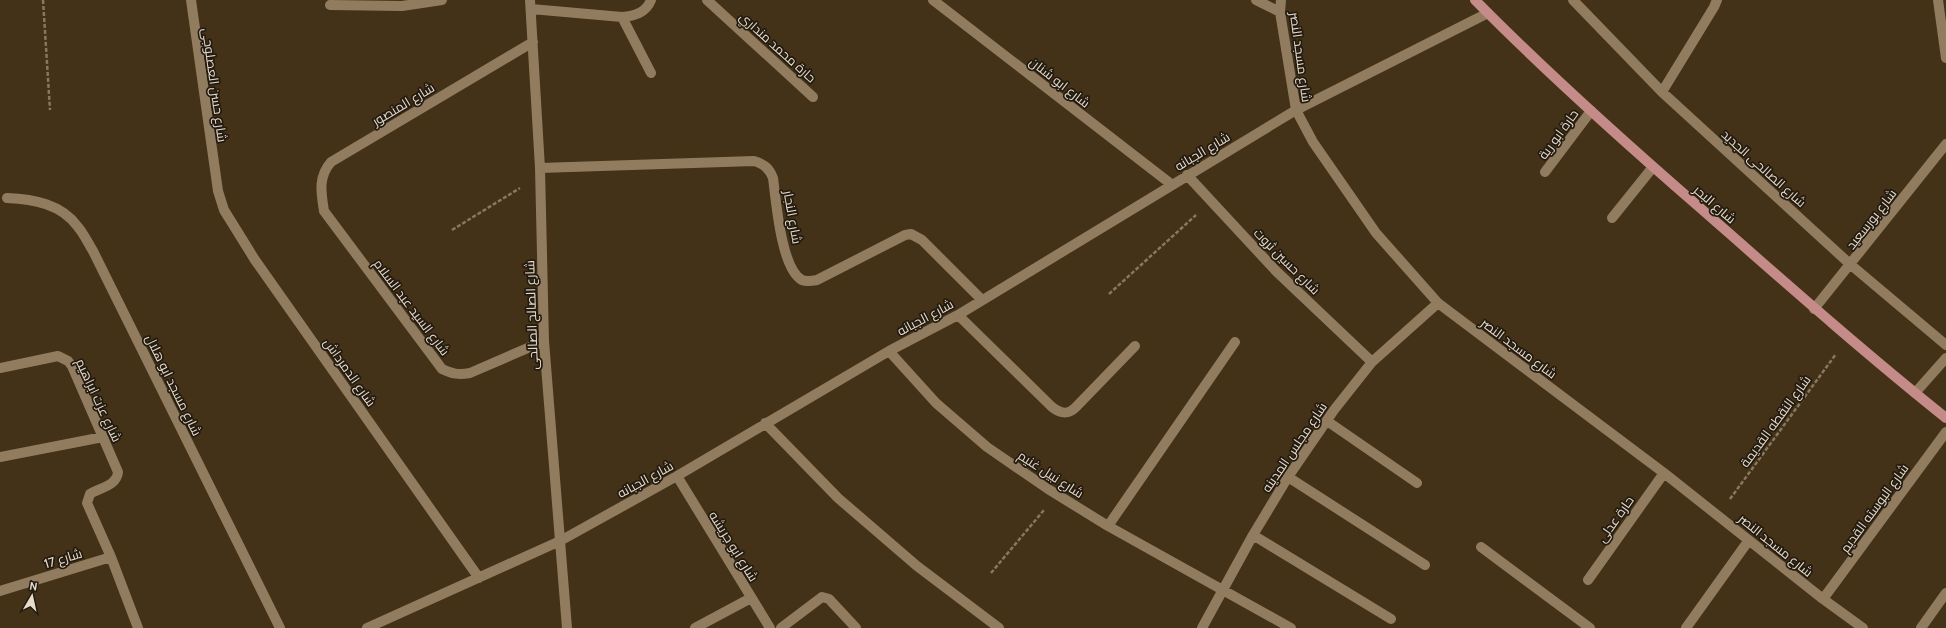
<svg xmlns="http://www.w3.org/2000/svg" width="1946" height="628" font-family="Cabin,Cairo,sans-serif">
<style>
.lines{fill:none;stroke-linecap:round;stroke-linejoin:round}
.path{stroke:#867861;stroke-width:2.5;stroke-dasharray:4 2;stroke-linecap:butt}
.minor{stroke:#917c60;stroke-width:10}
.major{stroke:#c58b89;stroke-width:10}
.labels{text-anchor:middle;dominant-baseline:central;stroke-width:3.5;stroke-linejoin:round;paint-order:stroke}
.street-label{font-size:13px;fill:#e7dbcc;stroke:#231b10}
</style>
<rect width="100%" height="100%" fill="#433217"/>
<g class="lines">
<path class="path" d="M 43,0 L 50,110
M 452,230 L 520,188
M 1109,294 L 1196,215
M 1730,499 L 1836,354
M 991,573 L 1044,510"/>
<path class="minor" d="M 191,0 L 218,191 L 224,210 L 255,260 L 479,578
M 530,0 L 540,168 L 544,341 L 567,628
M 707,0 L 813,97
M 933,0 L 1171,184
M 1256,0 L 1280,12
M 1281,0 L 1280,12 L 1296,110 L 1313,142 L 1376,233 L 1438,303 L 1664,473 L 1823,599 L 1863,628
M 1573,0 L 1662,92 L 1851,265 L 1946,345
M 1938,0 L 1946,58
M 330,5 L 402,6 L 442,0
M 531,9 L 622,17 C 634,16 646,13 651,0
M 622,17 L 651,73
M 533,42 L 331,162 C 318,177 321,192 324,211 L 442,369 C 452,374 459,375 470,373 L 544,341
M 1662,92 L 1714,7 L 1717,0
M 540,168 L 754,161 C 764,164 769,168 773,178 C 776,200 781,269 802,280 C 807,282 812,281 817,280 L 905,235 L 911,234 L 922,240 L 982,300
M 1545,172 L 1591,111
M 1187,175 L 1276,271 L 1372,362
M 7,198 C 33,199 62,204 78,227 C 84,234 88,243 93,251 L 280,628
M 1612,218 L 1653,167
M 1814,309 L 1946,144
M 958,315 L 1052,407 C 1061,414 1068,415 1076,407 L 1135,346
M 889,351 L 936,403 L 987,447 L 1048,489 L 1108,526 L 1291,628
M 0,368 L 58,356 L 68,361 L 72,366 L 118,472 C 117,486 99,488 90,494 L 87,503 L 111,557 L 138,628
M 1915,393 L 1946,358
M 1327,421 L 1417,483
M 765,423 L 838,498 L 917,566 L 999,628
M 0,457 L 103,437
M 677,476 L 770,628
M 1288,477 L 1425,565
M 1108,526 L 1235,342
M 1253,535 L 1391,619
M 1481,547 L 1590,628
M 1588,580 L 1664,473
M 0,591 L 111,557
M 1823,599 L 1946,432
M 367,628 L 560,541 L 677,476 L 889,351 L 958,315 L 1296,110 L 1488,13
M 695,628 L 751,598
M 781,628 L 822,597 L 829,599 L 856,628
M 1202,628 L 1253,535 L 1288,477 L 1334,410 L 1372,362 L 1438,303
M 1686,628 L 1749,540
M 1921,628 L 1946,593"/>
<path class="major" d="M 1475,0 C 1546,72 1622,140 1698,206 C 1780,278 1861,350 1946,418"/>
</g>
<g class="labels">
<g class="street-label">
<text transform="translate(778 47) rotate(42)">حارة محمد منداري</text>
<text transform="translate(1301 57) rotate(82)">شارع مسجد النصر</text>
<text transform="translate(1060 82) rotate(38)">شارع ابو شنان</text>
<text transform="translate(215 85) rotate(82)">شارع حسن العصلوجى</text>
<text transform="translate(403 104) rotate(-31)">شارع المنصور</text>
<text transform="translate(1558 134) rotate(-54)">حارة ابو رية</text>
<text transform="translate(1202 151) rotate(-31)">شارع الجبانه</text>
<text transform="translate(1764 168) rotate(42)">شارع الصالحى الجديد</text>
<text transform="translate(1715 204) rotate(41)">شارع البحر</text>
<text transform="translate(793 217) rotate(80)">شارع النجار</text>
<text transform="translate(1871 219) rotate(-52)">شارع بورسعيد</text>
<text transform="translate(1287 261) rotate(45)">شارع حسين ثروت</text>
<text transform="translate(412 307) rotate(53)">شارع السيد عبد السلام</text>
<text transform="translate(531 315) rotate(-92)">شارع الصالح الصالحى</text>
<text transform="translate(925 317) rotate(-28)">شارع الجبانه</text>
<text transform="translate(1519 348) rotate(37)">شارع مسجد النصر</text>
<text transform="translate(350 372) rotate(55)">شارع الدمرداش</text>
<text transform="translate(174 385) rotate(64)">شارع مسجد ابو هلال</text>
<text transform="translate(99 400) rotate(65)">شارع عزت ابراهيم</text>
<text transform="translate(1775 421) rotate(-54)">شارع النقطه القديمة</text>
<text transform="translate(1294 447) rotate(-56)">شارع مجلس المدينه</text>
<text transform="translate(1051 474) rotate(33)">شارع نبيل غنيم</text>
<text transform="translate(645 479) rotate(-29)">شارع الجبانه</text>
<text transform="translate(1874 508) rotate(-54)">شارع البوسته القديم</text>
<text transform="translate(1615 519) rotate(-55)">حارة عدلى</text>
<text transform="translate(1776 545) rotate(39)">شارع مسجد النصر</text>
<text transform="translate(734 546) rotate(58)">شارع ابو جريشه</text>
<text transform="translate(63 558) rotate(-17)">شارع 17</text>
</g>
</g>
<g transform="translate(32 596) rotate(9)" stroke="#231b10" stroke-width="3" paint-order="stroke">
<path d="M0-3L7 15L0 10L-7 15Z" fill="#e7dbcc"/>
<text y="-6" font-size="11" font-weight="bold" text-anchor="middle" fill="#e7dbcc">N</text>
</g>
</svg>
